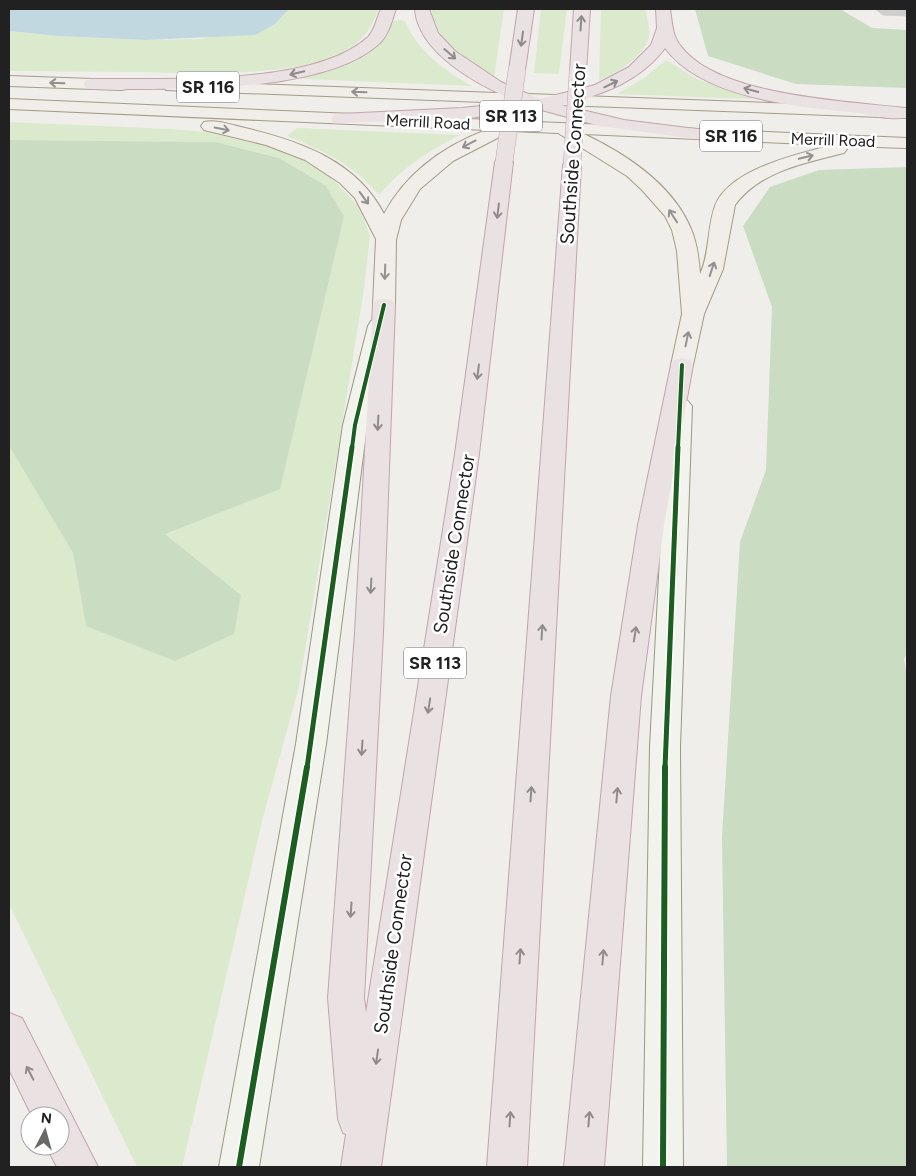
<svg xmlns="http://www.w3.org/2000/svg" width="916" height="1176" font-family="Figtree,sans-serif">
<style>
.grass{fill:#dbeacc}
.forest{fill:#cadcc2}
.water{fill:#c1d8e0}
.building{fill:#d0cecc;stroke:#d2d0cc}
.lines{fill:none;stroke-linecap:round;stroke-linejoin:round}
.secondary-casing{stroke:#969983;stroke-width:2}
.primary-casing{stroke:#a49c89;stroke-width:2}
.highway-casing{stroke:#c2a4ac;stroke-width:2}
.secondary{fill:#f3f3ed;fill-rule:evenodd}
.primary{fill:#f1ede8;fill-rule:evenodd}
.highway{fill:#eae1e2;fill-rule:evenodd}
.highway-bridge-casing{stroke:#c2a4ac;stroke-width:18;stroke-linecap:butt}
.highway-bridge{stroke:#eae1e2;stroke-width:17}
.cycleway-far2-casing{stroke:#fff;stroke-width:6}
.cycleway-far1-casing{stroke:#fff;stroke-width:8}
.cycleway-casing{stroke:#fff;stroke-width:9}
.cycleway-far2{stroke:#1b5e20;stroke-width:4}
.cycleway-far1{stroke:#1b5e20;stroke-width:5}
.cycleway{stroke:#1b5e20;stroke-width:6}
.oneway{stroke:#908b8b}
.oneway2{stroke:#93918e}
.labels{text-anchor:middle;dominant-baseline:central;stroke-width:5;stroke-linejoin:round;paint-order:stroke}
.far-street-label{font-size:16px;fill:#212121;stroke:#fff}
.shield{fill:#fff;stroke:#646464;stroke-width:1}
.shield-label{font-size:18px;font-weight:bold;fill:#212121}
.street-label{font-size:19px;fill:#212121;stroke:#fff}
</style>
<rect width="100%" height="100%" fill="#efeeeb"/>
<path class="grass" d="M 289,9 L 379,9 C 374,20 369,33 359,41 C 312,81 194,73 134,72 C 92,72 50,71 9,71 L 9,31 L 58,36 L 146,40 L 200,39 L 275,24 Z
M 431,9 L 504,9 L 494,77 C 469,63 434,40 431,9 Z
M 541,9 L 567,9 L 559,74 L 534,73 Z
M 601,9 L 646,9 C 646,17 651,29 649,37 C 644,57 616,73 599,81 Z
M 400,20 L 405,21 C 417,50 444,71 472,86 L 305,79 L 301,76 C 335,64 378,58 393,21 Z
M 666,60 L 697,79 L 753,99 L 617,94 L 644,78 Z
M 9,122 L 170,129 L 206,132 L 287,151 L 330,176 L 360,208 L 370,236 L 363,296 L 299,687 L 263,817 L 182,1167 L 137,1167 L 9,904 L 9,446 L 73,553 L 86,626 L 241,595 L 165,534 L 325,185 L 279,158 L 216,142 L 9,140 Z
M 297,128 L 460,135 C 428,151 402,168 379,195 C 354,165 322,150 287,136 Z"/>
<path class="forest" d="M 695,9 L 840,9 L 872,28 L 907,30 L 907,88 L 796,84 L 708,56 Z
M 9,140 L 216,142 L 279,158 L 325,185 L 344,216 L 280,489 L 165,534 L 241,595 L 234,634 L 175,661 L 86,626 L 73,553 L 9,446 Z
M 907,167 L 907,653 L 904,659 L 907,676 L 907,1167 L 727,1167 L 722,837 L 740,542 L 766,470 L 772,307 L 743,226 L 770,187 L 819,170 Z"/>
<path class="water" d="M 9,9 L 289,9 L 275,24 L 255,35 L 146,40 L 58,36 L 9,31 Z"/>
<path class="building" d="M 875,9 L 907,9 L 907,16 L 883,15 Z"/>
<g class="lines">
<defs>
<path id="secondary" d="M 379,319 L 387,321 L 390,326 L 367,425 L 326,744 L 259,1167 L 219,1167 L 296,744 L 343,425 L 368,326 L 371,321 Z
M 680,399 L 688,401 L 692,406 L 680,747 L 683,1167 L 643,1167 L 650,747 L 668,406 L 672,401 Z"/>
<path id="primary" d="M 9,76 L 121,80 L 127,81 L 129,85 L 127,89 L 121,90 L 9,86 Z
M 172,81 L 907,108 L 907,118 L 166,90 L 164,86 L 166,82 Z
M 9,99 L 907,138 L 907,148 L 845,146 L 847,149 L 844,153 C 805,163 760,171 735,205 L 723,269 L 704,314 L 693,365 L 690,370 L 682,372 L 674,370 L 671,365 L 682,314 L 677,251 L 672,230 L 665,216 L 642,190 L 627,176 L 558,133 L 511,131 L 453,161 L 420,189 L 401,220 L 396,240 L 395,305 L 392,310 L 384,311 L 376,310 L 373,305 L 376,239 L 355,198 L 340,183 L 305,160 L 266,145 L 204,130 L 201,126 L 204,122 C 216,119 232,125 245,128 C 300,141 357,161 384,214 C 406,173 444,146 486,130 L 9,109 ZM 584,134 L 832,145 C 798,154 729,169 715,206 C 707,227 710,253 700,274 C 699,259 697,243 691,229 C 673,185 626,154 584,134 Z"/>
<path id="highway" d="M 381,9 L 396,9 C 392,20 389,34 380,43 C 323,96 167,88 92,89 L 86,88 L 84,84 L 86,80 L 92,79 C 165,78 313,87 368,37 C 375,30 377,17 381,9 Z
M 415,9 L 429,9 L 438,33 L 455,51 L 501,82 L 540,99 L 595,85 L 629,67 L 651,45 L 657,28 L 656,9 L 670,9 C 672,21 672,35 680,45 C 716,96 845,101 903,108 L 907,109 L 907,117 C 893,121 872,115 858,113 C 800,107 702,99 665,48 C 640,82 601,95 561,105 L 624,120 L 696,129 L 702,130 L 705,134 L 702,138 L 696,139 L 600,126 L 538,109 L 462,119 L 334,123 L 331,119 L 334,115 L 340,114 L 462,108 L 519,102 C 481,87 418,54 415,9 Z
M 518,9 L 534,9 L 525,70 L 523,74 L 511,74 L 509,70 Z
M 574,9 L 590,9 L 586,72 L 584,76 L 572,76 L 570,72 Z
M 504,156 L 511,158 L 513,162 L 479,454 L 381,1167 L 341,1167 L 346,1134 L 343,1133 L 338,1119 L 328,998 L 355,633 L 373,305 L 376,300 L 384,299 L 392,300 L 395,305 L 383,633 L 364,998 L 366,1013 L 455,454 L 495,162 L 497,158 Z
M 572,159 L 579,161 L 581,165 L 527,1167 L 487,1167 L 563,165 L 565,161 Z
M 682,358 L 690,360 L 693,365 L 664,525 L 641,696 L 604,1167 L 564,1167 L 611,696 L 638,525 L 671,365 L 674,360 Z
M 9,1013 L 22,1018 L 98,1167 L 57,1167 L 46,1146 L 60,1146 L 60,1116 L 32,1116 L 9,1069 Z"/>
</defs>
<use href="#secondary" class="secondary-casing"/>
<use href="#primary" class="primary-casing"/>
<use href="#highway" class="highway-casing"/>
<use href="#secondary" class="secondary"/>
<use href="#primary" class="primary"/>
<use href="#highway" class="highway"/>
<defs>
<path id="highway-bridge" d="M 504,162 L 517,70
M 572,165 L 578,72"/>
</defs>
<use href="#highway-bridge" class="highway-bridge-casing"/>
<use href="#highway-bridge" class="highway-bridge"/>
<defs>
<path id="cycleway-far2" d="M 352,448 L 355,425 L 384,305
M 678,448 L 682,365"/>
<path id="cycleway-far1" d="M 307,768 L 352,447
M 665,768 L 678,447"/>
<path id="cycleway" d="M 239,1167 L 307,767
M 663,1167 L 665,767"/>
</defs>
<use href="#cycleway-far2" class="cycleway-far2-casing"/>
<use href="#cycleway-far1" class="cycleway-far1-casing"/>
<use href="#cycleway" class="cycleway-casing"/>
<use href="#cycleway-far2" class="cycleway-far2"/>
<use href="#cycleway-far1" class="cycleway-far1"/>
<use href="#cycleway" class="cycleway"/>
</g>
<defs><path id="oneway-shaft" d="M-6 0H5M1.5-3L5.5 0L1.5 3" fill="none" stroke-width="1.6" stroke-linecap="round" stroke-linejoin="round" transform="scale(1.25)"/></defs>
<g class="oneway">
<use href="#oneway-shaft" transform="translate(581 23) rotate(-86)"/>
<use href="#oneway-shaft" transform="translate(522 39) rotate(98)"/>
<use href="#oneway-shaft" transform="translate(450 54) rotate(41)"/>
<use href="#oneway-shaft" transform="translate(297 73) rotate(167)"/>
<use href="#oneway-shaft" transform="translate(611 84) rotate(-26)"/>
<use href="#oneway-shaft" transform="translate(751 90) rotate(-165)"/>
<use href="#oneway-shaft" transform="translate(498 211) rotate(97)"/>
<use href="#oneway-shaft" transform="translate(478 372) rotate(97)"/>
<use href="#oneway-shaft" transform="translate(378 423) rotate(93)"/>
<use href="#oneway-shaft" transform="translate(371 586) rotate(93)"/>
<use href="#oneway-shaft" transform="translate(542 632) rotate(-86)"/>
<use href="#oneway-shaft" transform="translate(635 634) rotate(-81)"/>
<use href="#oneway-shaft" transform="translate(429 706) rotate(99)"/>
<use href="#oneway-shaft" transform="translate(362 748) rotate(94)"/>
<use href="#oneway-shaft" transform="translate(531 794) rotate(-86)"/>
<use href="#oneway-shaft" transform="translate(617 795) rotate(-85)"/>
<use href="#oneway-shaft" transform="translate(351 910) rotate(94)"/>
<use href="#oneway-shaft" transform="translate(520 956) rotate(-86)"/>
<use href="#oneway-shaft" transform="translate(603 957) rotate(-85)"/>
<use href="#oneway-shaft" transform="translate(377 1057) rotate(98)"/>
<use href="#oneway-shaft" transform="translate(30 1073) rotate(-117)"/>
<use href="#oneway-shaft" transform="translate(510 1119) rotate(-86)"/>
<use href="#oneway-shaft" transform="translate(589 1119) rotate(-85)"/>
</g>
<g class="oneway2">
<use href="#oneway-shaft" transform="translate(57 83) rotate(-178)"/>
<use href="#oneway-shaft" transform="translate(359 92) rotate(-178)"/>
<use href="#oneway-shaft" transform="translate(222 129) rotate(11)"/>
<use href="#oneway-shaft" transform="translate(469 144) rotate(152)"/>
<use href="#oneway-shaft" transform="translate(806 157) rotate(-13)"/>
<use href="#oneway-shaft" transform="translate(364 198) rotate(54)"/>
<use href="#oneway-shaft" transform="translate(673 216) rotate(-123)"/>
<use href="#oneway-shaft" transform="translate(712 269) rotate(-72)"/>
<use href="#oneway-shaft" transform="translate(385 272) rotate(92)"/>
<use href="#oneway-shaft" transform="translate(687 339) rotate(-78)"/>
</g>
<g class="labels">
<g class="far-street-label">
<text transform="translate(428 122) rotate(3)">Merrill Road</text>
<text transform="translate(833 140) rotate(2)">Merrill Road</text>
</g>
<g class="shield">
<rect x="177" y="71.5" width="62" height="31" rx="4"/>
<rect x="480" y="100.5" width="62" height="31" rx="4"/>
<rect x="700" y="120.5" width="62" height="31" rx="4"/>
<rect x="404" y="647.5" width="62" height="31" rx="4"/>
</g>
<g class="shield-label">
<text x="208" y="87">SR 116</text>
<text x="511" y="116">SR 113</text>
<text x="731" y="136">SR 116</text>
<text x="435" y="663">SR 113</text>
</g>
<g class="street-label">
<text transform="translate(573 154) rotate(-86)">Southside Connector</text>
<text transform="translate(454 544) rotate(-81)">Southside Connector</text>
<text transform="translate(393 944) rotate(-82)">Southside Connector</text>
</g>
</g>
<rect width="916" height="1176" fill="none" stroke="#212121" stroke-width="20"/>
<g transform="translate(45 1131) rotate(6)"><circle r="24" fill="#ffffff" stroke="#a6a6a6"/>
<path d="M0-4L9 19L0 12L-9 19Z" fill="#696968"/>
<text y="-8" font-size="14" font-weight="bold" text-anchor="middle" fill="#212121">N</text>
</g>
</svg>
